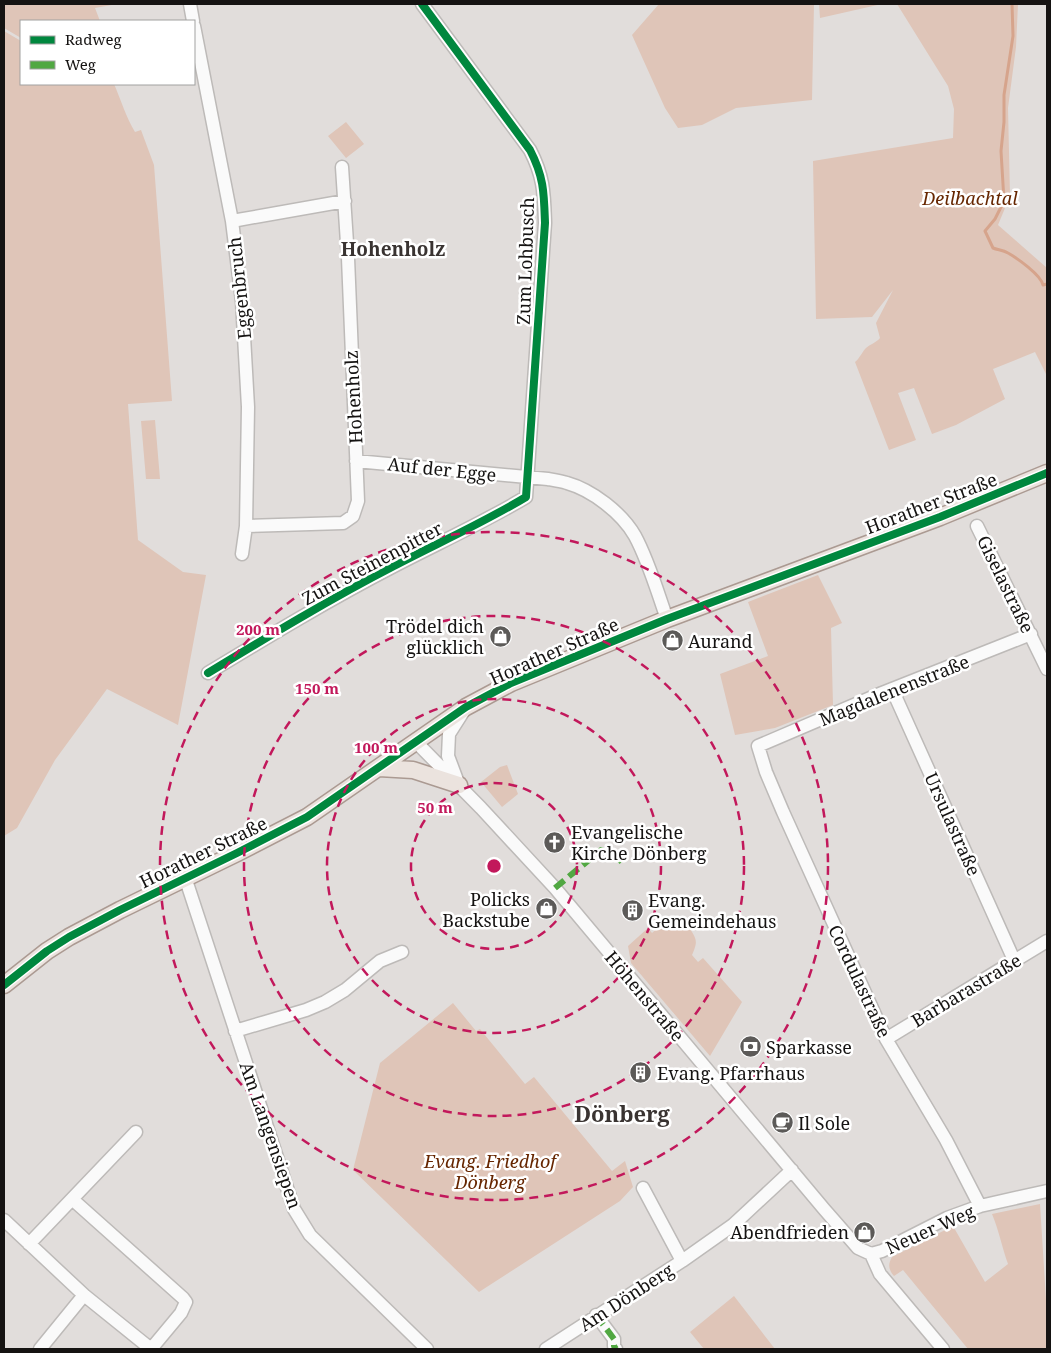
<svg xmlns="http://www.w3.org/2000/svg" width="1051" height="1353" font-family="'Noto Serif',serif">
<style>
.green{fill:#dfc5b8}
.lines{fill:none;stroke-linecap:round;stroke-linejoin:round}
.stream{stroke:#d6a48c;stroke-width:3}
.minor-casing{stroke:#bdbab8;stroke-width:15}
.major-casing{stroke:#ab9a92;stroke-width:19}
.minor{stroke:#fafafa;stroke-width:12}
.major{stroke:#ebe3de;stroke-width:16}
.quiet{stroke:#51a842;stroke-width:6;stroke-dasharray:12 6;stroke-linecap:butt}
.cycleway-casing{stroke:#fff;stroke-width:11}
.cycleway{stroke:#00873e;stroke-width:8}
.ring{fill:none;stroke:#c2185b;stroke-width:2.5;stroke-dasharray:9 6}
.labels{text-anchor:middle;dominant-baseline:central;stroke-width:5;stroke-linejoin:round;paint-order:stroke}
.park-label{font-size:18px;font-style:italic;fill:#662600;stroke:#fff}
.street-label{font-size:18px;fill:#151312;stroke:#fff}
.poi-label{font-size:18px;fill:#151312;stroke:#fff;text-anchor:start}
.neighbourhood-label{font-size:19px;font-weight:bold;fill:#393331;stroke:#fff}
.district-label{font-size:22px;font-weight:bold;fill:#393331;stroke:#fff}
.centre{fill:#c2185b;stroke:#fff;stroke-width:2.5}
.ring-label{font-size:15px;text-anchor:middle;font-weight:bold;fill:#c2185b;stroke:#fff;stroke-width:5;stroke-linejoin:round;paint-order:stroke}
</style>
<rect width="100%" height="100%" fill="#e1dddb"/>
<path class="green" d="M 4,4 L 117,4 L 95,8 L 100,21 L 21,21 L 21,38 L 4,28 Z
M 659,4 L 814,4 L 812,100 L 736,108 L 702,125 L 678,128 L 665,108 L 632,35 Z
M 819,4 L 882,4 L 820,18 Z
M 897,4 L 1018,4 L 1016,47 L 1008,108 L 1010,196 L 998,225 L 1047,268 L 1047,376 L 1035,352 L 993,369 L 1005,399 L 956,425 L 932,434 L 914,388 L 898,393 L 916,440 L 889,450 L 855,362 C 860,358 862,352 866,348 C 870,344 876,343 880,338 L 876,323 L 893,290 L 872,317 L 816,319 L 813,161 L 953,138 L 954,109 L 948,86 Z
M 4,31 L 21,41 L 21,84 L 114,84 C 121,100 126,117 135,132 L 141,130 L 154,165 L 172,401 L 128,404 L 138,540 L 183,572 L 206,575 L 178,725 L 107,689 L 55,760 L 17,828 L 4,836 Z
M 346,122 L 364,144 L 346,158 L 328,136 Z
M 155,420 L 160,479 L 146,479 L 141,421 Z
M 818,575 L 842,623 L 831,628 L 833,705 L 775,728 L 735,735 L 720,674 L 768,656 L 748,602 Z
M 507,765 L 518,794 L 502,807 L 481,782 L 500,767 Z
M 661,925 L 677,929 L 689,927 C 697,940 698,941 692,955 L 698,962 L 703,958 L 742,1002 L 710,1056 L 631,963 L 628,946 L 648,928 L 652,933 Z
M 453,1003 L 476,1031 L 480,1029 L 525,1084 L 534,1077 L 612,1171 L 625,1161 L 633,1187 L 620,1201 L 479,1292 L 353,1170 L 380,1063 Z
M 1040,1204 L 1047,1316 L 1047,1349 L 968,1349 L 903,1270 L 894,1276 C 888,1269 888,1264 892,1257 L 953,1226 L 985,1282 L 1008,1264 C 1002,1247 999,1231 992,1214 Z
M 734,1296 L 775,1349 L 704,1349 L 690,1332 Z"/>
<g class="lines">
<path class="stream" d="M 1012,4 L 1013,36 L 1004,95 L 1004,122 L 1001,151 L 1004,201 L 995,219 L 985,231 L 993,248 C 998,250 1003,250 1008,253 C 1017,258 1041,275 1043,285 L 1047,284"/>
<defs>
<path id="minor" d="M 190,4 L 193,21
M 194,26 L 232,221 L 242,301 L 248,407 L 246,526 L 242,554
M 232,221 L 345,201
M 356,461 L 548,479 C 554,480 561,481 567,483 C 592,490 622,513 635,536 C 649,562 657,591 667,619
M 246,526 L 343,523 L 353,516 L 358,501 L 348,258 L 342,167
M 977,526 L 1047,669
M 208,673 C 269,636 330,599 394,566 C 438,543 483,523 526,497 L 545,223 C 544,193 544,177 530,150 L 422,4
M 892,689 L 1014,960
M 415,741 L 481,808 L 555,888 L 824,1209 L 858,1248 L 871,1254 L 880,1274 L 943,1349
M 457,780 L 448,756 L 449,734 L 463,712
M 185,877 L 294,1209 L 310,1235 L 427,1349
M 235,1031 L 306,1010 L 325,1002 L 345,990 L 380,961 L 402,952
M 886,1039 L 1047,941
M 643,1188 L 682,1261
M 980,1206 L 946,1140 L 886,1039 L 783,812 L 766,772 L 758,746 L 882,693 L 1031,634
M 4,1220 L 84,1295 L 151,1349 L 181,1313 L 186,1302 L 183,1298 L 72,1199
M 29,1244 L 136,1132
M 871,1254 L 882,1251 L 947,1218 L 980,1206 L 1047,1191
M 596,1315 L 614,1339 L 614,1346 L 616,1349
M 40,1349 L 84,1295
M 546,1349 L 682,1261 L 733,1225 L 792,1170"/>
<path id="major" d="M 379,768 L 413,770 L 459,785
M 4,985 L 47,951 L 69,937 L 120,910 L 237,853 L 307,817 L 466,707 L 511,683 L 667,619 L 940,517 L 1047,473"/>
</defs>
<use href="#minor" class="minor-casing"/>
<use href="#major" class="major-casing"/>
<use href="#minor" class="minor"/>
<use href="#major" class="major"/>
<path class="quiet" d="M 555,888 L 601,850 L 613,854 L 622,862
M 596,1315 L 614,1339 L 614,1346 L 616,1349"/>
<defs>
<path id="cycleway" d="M 208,673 C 269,636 330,599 394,566 C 438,543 483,523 526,497 L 545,223 C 544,193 544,177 530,150 L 422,4
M 4,985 L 47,951 L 69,937 L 120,910 L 237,853 L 307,817 L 466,707 L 511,683 L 667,619 L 940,517 L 1047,473"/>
</defs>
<use href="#cycleway" class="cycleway-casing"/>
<use href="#cycleway" class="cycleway"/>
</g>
<g class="ring">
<circle cx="494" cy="866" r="83"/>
<circle cx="494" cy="866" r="167"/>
<circle cx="494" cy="866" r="250"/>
<circle cx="494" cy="866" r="334"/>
</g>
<defs>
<symbol id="shop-disc" viewBox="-11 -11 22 22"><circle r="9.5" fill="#5c5a58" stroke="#fff"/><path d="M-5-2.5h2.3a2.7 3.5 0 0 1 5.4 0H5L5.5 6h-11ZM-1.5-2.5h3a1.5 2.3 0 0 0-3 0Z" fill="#fff"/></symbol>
<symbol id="church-disc" viewBox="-11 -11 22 22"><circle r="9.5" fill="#5c5a58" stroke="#fff"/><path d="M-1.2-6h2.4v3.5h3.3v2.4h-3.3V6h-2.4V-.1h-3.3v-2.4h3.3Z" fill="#fff"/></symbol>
<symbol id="building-disc" viewBox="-11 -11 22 22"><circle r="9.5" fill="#5c5a58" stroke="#fff"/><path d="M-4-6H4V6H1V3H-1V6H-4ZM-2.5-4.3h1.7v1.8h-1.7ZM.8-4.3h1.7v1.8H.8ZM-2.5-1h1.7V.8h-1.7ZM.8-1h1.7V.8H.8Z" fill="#fff"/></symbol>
<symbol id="bank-disc" viewBox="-11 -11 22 22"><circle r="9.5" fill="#5c5a58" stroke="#fff"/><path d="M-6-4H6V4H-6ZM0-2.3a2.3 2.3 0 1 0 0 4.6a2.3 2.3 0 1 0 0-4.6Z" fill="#fff"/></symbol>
<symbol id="cafe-disc" viewBox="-11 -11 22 22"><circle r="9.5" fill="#5c5a58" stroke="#fff"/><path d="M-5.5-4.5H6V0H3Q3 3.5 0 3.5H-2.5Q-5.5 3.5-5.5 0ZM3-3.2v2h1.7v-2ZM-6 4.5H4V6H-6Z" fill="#fff"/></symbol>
</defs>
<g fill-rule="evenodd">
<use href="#shop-disc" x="488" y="624" width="25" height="25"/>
<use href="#shop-disc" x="660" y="628" width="25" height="25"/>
<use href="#church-disc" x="542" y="830" width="25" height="25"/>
<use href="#shop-disc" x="534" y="896" width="25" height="25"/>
<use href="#building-disc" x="620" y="898" width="25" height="25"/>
<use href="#bank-disc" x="738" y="1034" width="25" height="25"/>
<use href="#building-disc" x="628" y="1060" width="25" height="25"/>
<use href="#cafe-disc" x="770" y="1110" width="25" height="25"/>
<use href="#shop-disc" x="852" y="1220" width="25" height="25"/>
</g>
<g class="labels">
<g class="park-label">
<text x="970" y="198">Deilbachtal</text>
<text x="490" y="1161">Evang. Friedhof<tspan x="490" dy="21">Dönberg</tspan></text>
</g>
<g class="street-label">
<text transform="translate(525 261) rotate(-88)">Zum Lohbusch</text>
<text transform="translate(239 288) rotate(-96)">Eggenbruch</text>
<text transform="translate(353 397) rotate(-93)">Hohenholz</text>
<text transform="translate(442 469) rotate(6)">Auf der Egge</text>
<text transform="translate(931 503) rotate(-21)">Horather Straße</text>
<text transform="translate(372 563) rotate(-28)">Zum Steinenpitter</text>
<text transform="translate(1006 584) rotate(64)">Giselastraße</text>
<text transform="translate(554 651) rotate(-24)">Horather Straße</text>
<text transform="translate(894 690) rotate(-22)">Magdalenenstraße</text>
<text transform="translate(953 824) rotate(66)">Ursulastraße</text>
<text transform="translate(203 852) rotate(-26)">Horather Straße</text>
<text transform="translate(860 981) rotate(65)">Cordulastraße</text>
<text transform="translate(966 990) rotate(-31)">Barbarastraße</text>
<text transform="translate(645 996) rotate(50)">Höhenstraße</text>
<text transform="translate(271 1135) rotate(71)">Am Langensiepen</text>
<text transform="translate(930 1229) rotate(-24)">Neuer Weg</text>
<text transform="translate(626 1297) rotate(-33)">Am Dönberg</text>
</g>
<g class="poi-label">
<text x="484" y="626" text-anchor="end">Trödel dich<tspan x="484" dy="21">glücklich</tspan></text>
<text x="688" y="641">Aurand</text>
<text x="571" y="832">Evangelische<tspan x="571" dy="21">Kirche Dönberg</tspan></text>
<text x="530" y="899" text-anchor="end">Policks<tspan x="530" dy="21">Backstube</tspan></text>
<text x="648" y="900">Evang.<tspan x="648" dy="21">Gemeindehaus</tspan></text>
<text x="766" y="1047">Sparkasse</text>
<text x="657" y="1073">Evang. Pfarrhaus</text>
<text x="798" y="1123">Il Sole</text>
<text x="849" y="1232" text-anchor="end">Abendfrieden</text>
</g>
<g class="neighbourhood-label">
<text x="393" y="249">Hohenholz</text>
</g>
<g class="district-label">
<text x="622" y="1113">Dönberg</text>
</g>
</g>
<circle cx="494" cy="866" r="8" class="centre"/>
<g class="ring-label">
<text x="258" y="635">200 m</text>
<text x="317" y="694">150 m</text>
<text x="376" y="753">100 m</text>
<text x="435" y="813">50 m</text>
</g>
<rect width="1051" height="1353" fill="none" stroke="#151312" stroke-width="10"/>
<rect x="20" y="20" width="175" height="65" fill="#ffffff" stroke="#a1a1a0"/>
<rect x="30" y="36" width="25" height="8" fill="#00873e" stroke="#a1a1a0"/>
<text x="65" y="45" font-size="15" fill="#151312">Radweg</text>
<rect x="30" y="61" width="25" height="8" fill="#51a842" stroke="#a1a1a0"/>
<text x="65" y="70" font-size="15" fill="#151312">Weg</text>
</svg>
